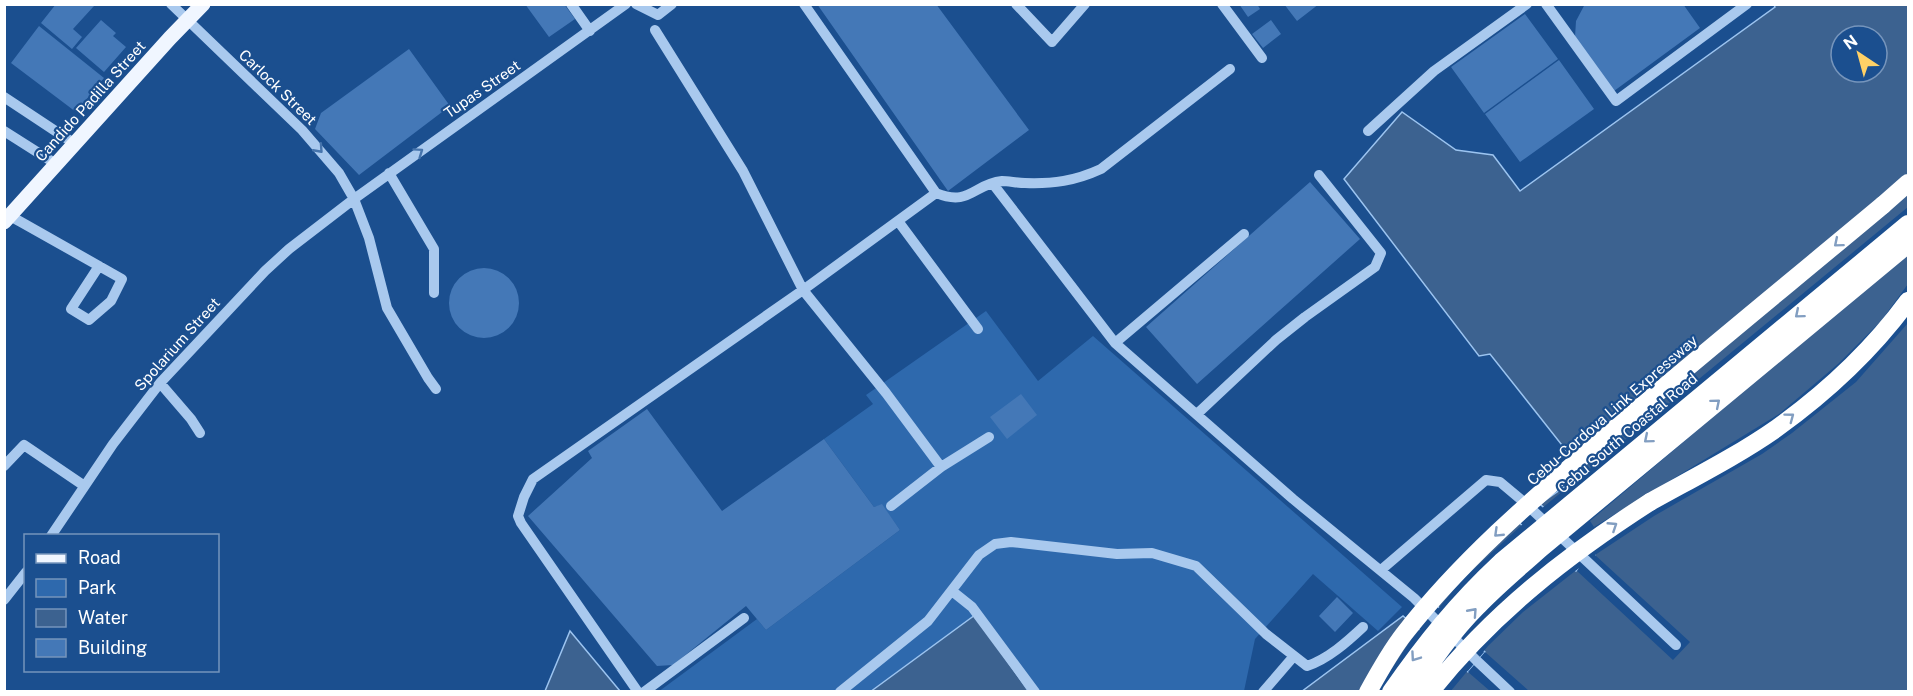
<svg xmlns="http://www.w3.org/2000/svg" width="1913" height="696" font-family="'Public Sans',sans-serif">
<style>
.green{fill:#2e69ad}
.water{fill:#3c6290;stroke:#9cc4f0;stroke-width:1.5;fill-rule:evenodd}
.pier{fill:#1b4f8f}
.building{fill:#4478b7}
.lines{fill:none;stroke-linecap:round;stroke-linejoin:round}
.minor{stroke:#a9c9ee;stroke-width:10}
.major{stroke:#f0f6ff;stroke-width:15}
.highway{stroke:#fff;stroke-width:18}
.highway-bridge{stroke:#fff;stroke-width:18}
.oneway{stroke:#4674ac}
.oneway2{stroke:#829ec1}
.labels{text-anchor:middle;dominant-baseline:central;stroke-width:4.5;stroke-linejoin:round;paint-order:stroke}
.street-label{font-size:15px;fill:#fff;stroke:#1b4f8f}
</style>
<rect width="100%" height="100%" fill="#1b4f8f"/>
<path class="green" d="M 986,311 L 1038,381 L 1093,336 L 1402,607 L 1378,631 L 1313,574 L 1255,639 L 1244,691 L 1038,691 L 975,615 L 870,691 L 658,692 L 757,619 L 766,630 L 900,530 L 882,505 L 874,507 L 824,439 L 873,404 L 866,395 Z"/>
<path class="water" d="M 1774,5 L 1908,5 L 1908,691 L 1301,692 L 1403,616 L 1468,672 L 1485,652 L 1428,597 L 1517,521 L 1576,571 L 1595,555 L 1540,504 L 1584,473 L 1490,354 L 1479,356 L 1344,179 L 1402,112 L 1456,150 L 1493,155 L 1520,191 L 1775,7 ZM 1841,36 L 1877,36 L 1877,72 L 1841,72 Z
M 975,615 L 1029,692 L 870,692 Z
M 570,631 L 620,691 L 545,691 Z"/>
<path class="pier" d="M 1908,207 L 1908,252 L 1590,521 L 1594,527 L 1779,414 L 1838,364 L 1881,321 L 1908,284 L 1908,323 L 1856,382 L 1792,433 L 1762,454 L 1654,516 L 1595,555 L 1690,642 L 1673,660 L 1577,571 L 1579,568 L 1523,612 L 1488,646 L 1450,692 L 1377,691 L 1413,637 L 1421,628 L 1467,668 L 1481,652 L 1437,610 L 1462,580 L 1524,523 L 1577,567 L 1590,555 L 1541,509 Z
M 1485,652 L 1529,691 L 1490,691 L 1468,672 Z"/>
<path class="building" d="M 56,4 L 92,4 L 94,6 L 73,29 L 82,37 L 72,49 L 41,23 Z
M 525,4 L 564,4 L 575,19 L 549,37 Z
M 817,4 L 936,4 L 1029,130 L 948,191 Z
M 1239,4 L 1257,4 L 1260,9 L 1248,17 Z
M 1284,4 L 1319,4 L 1297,21 Z
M 1585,4 L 1683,4 L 1700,28 L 1614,91 L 1575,37 L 1576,21 Z
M 1525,14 L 1558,59 L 1484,113 L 1451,67 Z
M 101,20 L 116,33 L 113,36 L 126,47 L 104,72 L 76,48 Z
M 1271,20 L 1281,34 L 1263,48 L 1252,34 Z
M 39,26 L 104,78 L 76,112 L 11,63 Z
M 409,49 L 450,106 L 359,175 L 315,129 L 321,113 Z
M 1559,60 L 1594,109 L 1520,162 L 1485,114 Z
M 1310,182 L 1360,239 L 1197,384 L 1146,327 Z
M449 303a35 35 0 1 1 70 0a35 35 0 1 1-70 0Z
M 1021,394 L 1037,415 L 1007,439 L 990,417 Z
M 647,409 L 722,511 L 824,439 L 874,507 L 882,504 L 900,530 L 766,630 L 746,606 L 673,665 L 657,666 L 528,516 L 592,458 L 588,451 Z
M 1337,597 L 1353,613 L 1335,632 L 1319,616 Z"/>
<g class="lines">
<path class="minor" d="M 171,4 L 302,130 L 339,173 L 354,199 L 369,238 L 387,308 L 428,378 L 436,389
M 571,4 L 590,31
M 636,4 L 658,15 L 672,4
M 804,4 L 936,193 C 970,207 973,184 1002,181 C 1009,181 1017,183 1025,183 C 1053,184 1075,181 1101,169 L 1230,69
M 1016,4 L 1052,42 L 1085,4
M 1222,4 L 1262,58
M 1546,4 L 1616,101 L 1747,4
M 655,30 L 743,171 L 803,290 L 886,393 L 941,467
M 4,97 L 75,144
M 4,131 L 56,164
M 1368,131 L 1434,71 L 1527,4
M 389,173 L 434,249 L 434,293
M 993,184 L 1115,343 L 1293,499 L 1414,598 L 1477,661 L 1510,692
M 10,216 L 21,222 L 122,279 L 111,301 L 89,320 L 71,309 L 99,266
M 898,221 L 978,329
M 1115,343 L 1244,234
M 160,383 L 191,419 L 200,433
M 1197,414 L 1276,340 L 1305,317 L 1375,267 L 1381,253 L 1319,175
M 4,466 L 24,445 L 83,485
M 891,506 L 941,467 L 989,437
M 51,536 L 113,444 L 160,383 L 265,271 L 289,249 L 354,199 L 626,4
M 1381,570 L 1486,480 L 1500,482 L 1525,503 L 1676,645
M 952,591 L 972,607 L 1035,692
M 4,600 L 26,572
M 638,692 L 521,523 L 518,516 L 524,497 L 533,479 L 803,290 L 936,193
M 644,692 L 744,618
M 840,692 L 928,621 L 979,555 L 995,544 L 1011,542 L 1117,554 L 1152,553 L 1196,566 L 1266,634 L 1307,666 C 1328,659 1347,642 1363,627
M 1263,692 L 1294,656"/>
<path class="major" d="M 4,222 L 170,38 L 203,4"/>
<path class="highway" d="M 1883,205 L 1908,183
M 1650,502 C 1693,478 1737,456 1777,428 C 1827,392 1872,350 1908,301"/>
<path class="highway-bridge" d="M 1368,692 C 1379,672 1390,652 1404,634 C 1463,558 1539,494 1611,432 C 1701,355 1792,281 1883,205
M 1391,692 C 1425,643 1457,603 1501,562 L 1908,224
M 1412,692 C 1432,661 1452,632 1478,606 C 1497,586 1519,568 1540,549 L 1908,244
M 1430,692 C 1493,613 1566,556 1650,502"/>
</g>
<defs><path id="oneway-chevron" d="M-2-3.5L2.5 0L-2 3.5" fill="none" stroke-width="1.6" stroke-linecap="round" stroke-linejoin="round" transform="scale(1.5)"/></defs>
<g class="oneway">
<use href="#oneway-chevron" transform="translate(319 149) rotate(48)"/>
<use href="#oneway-chevron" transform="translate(419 152) rotate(-35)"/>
</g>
<g class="oneway2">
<use href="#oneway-chevron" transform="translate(1838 243) rotate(140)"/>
<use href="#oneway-chevron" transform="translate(1799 314) rotate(140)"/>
<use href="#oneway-chevron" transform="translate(1716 403) rotate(-40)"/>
<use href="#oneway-chevron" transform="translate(1790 417) rotate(-37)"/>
<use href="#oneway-chevron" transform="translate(1648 439) rotate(140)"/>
<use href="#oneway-chevron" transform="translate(1613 526) rotate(-33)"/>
<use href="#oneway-chevron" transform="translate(1498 533) rotate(136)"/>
<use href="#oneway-chevron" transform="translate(1473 612) rotate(-48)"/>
<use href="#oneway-chevron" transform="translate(1415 657) rotate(125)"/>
</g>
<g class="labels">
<g class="street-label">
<text transform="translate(278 87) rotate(44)">Carlock Street</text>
<text transform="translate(482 89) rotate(-35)">Tupas Street</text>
<text transform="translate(90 101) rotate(-48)">Candido Padilla Street</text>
<text transform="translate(177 344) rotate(-48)">Spolarium Street</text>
<text transform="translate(1612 410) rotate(-41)">Cebu-Cordova Link Expressway</text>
<text transform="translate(1627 433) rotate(-40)">Cebu South Coastal Road</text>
</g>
</g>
<rect width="1913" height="696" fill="none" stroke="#ffffff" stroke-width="12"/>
<rect x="24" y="534" width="195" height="138" fill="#1b4f8f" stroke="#7695bc" stroke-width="1.5"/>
<rect x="36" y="554" width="30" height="9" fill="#f0f6ff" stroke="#7695bc" stroke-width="1.5"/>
<text x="78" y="564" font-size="18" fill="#ffffff">Road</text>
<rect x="36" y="579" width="30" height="18" fill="#2e69ad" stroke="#7695bc" stroke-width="1.5"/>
<text x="78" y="594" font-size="18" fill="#ffffff">Park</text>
<rect x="36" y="609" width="30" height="18" fill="#3c6290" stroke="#7695bc" stroke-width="1.5"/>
<text x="78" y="624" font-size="18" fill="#ffffff">Water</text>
<rect x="36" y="639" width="30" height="18" fill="#4478b7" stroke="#7695bc" stroke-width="1.5"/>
<text x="78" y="654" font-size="18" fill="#ffffff">Building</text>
<g transform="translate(1859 54) rotate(324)"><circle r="28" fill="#1b4f8f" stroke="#7695bc" stroke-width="1.5"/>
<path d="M0-4.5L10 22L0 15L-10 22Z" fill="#ffd166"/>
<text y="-9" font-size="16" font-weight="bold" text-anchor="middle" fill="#ffffff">N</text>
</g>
</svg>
